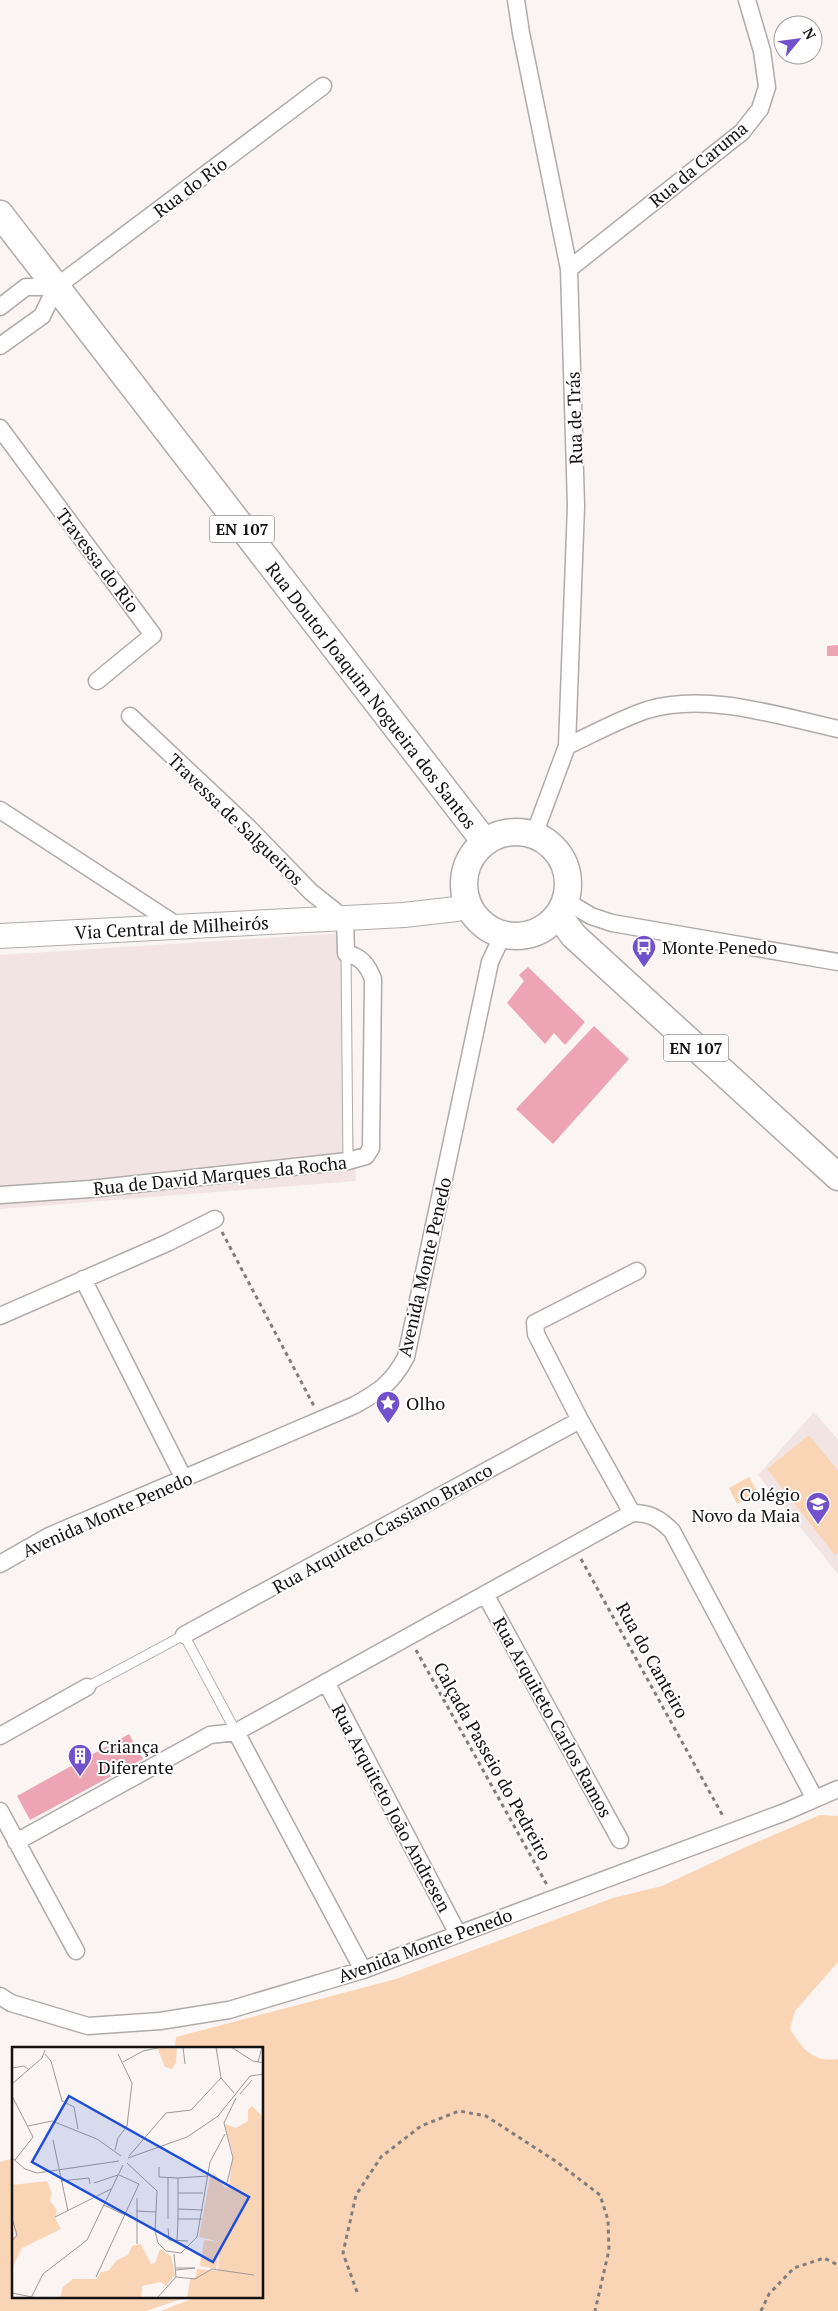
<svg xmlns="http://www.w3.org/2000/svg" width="838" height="2311" font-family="'PT Serif',serif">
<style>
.built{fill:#f2e4e2}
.green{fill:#fad5b5}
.building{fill:#eda5b3}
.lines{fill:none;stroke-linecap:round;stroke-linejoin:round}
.lane-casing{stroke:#b0abaa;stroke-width:11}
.street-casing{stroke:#b0abaa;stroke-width:19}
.secondary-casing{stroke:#b0abaa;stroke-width:26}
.primary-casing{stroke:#b0abaa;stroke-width:29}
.path{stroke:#817d7c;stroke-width:3;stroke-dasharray:4 4;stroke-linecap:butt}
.lane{stroke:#fff;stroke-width:9}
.street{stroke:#fff;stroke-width:16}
.secondary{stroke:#fff;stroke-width:24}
.primary{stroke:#fff;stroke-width:26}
.labels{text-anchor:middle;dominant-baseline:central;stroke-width:4;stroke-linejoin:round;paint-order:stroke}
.shield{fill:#fff;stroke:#5a5858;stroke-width:1}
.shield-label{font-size:16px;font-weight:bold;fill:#131111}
.street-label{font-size:18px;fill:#131111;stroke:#fff}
.poi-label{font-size:18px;fill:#131111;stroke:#fff;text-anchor:start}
.inset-road{fill:none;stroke:#9e9999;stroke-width:1}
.view{fill:#1d4ed8;fill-opacity:0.15;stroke:#1d4ed8;stroke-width:2.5}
.inset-edge{fill:none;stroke:#131111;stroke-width:2.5}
</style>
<rect width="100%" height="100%" fill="#faf4f3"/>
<path class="built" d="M 343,933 L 356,1181 L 0,1209 L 0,955 Z
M 814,1412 L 838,1440 L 838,1574 L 758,1475 Z"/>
<path class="green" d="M 809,1435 L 838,1471 L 838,1553 L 835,1555 L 767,1469 Z
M 749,1477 L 758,1493 L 737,1504 L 729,1488 Z
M 820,1815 L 838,1816 L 838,1962 L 795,2011 L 790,2029 C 802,2048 813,2063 838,2059 L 838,2311 L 161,2311 L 197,2297 L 262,2297 L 262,2048 L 175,2048 L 176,2037 L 396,1979 L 613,1898 L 662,1886 L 748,1846 Z
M 14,2158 L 14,2297 L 187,2297 L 146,2311 L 0,2311 L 0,2162 Z"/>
<path class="building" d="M 838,645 L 838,656 L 827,656 L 827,646 Z
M 528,967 L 585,1022 L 565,1045 L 554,1033 L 545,1044 L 507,1003 L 524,981 L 519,975 Z
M 594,1026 L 629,1059 L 553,1144 L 516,1109 Z
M 129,1734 L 143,1759 L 30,1820 L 17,1796 Z"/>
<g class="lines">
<defs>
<path id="lane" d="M 346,953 L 348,1161
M 87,1687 L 184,1635 L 236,1732"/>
<path id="street" d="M 516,0 L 521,33 L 569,269 L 576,506 L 567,746 L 534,835
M 569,269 L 742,132 L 760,109 L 767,87 L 762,51 L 747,0
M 0,307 L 26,287 L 56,287
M 0,346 L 42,316 L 56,287 L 323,86
M 0,428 L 153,635 L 97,681
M 567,746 C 593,734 620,719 647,710 C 707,692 779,716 838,729
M 0,810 L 178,926
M 566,901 L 591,916 L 612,923 L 838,962
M 0,1195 L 90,1189 L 348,1161 L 366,1156 L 371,1148 L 373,979 C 367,964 361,957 346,953 L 345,919 L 311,892 L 249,828 L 130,716
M 83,1279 L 184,1479
M 0,1316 L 167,1243 L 215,1219
M 632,1513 L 580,1420 L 536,1334 L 535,1323 L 637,1271
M 0,1564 L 49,1536 L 355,1405 C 380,1391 392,1383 406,1357 L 490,962 L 503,934
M 485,1594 L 620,1840
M 184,1635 L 580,1420
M 326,1682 L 458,1934
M 0,1736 L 87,1687
M 0,1811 L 76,1951
M 16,1842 L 210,1735 L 236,1732
M 363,1970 L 236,1732 L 632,1513 C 650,1513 659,1518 672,1531 L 815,1799
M 0,1996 L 11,2003 L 88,2026 L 160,2021 L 229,2010 L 363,1970 L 785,1812 L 838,1789"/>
<g id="secondary">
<path id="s1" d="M 0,936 L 404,915 L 456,909 L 469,906"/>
</g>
<g id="primary">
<path id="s2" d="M 0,214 L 485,842"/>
<circle cx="516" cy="884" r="52"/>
<path d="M 558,915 L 574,936 L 838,1177"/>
</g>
</defs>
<use href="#lane" class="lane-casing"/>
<use href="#street" class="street-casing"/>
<use href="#secondary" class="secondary-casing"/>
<use href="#primary" class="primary-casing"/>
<path class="path" d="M 222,1232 L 314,1406
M 581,1559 L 724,1818
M 416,1650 L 547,1885
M 357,2292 L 343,2253 L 356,2195 L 381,2157 L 421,2126 L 459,2111 L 486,2116 L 557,2162 L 600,2195 L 608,2220 L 609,2250 L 595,2311
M 761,2311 L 769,2294 L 794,2268 L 824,2258 L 838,2265"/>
<use href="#lane" class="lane"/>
<use href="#street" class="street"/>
<use href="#secondary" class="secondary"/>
<use href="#primary" class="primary"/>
</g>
<defs>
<symbol id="bus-pin" viewBox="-11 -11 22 30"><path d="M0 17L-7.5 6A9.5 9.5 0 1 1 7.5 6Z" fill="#7252cc" stroke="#fff"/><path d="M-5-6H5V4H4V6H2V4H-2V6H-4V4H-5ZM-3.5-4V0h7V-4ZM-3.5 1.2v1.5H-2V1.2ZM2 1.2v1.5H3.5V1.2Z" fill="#fff"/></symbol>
<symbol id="sight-pin" viewBox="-11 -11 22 30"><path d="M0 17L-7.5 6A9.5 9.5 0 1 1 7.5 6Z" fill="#7252cc" stroke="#fff"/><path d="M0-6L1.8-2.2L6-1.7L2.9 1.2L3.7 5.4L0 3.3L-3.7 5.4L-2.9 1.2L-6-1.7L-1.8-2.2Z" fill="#fff"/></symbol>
<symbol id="school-pin" viewBox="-11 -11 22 30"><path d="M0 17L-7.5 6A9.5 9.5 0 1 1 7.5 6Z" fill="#7252cc" stroke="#fff"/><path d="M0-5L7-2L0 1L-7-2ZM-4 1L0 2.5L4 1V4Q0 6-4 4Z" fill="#fff"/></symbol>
<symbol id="building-pin" viewBox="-11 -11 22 30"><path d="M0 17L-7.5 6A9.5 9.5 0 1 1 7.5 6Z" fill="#7252cc" stroke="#fff"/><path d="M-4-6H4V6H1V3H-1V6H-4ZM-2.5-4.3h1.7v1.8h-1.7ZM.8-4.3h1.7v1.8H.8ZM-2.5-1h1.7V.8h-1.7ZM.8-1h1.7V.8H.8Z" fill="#fff"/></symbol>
</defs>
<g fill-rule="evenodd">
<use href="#bus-pin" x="630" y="933" width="28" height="38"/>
<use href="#sight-pin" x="374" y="1389" width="28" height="38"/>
<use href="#school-pin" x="804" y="1490" width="28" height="38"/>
<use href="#building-pin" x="66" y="1742" width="28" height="38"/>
</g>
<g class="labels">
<g class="shield">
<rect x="209.5" y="515.5" width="65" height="27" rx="4"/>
<rect x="663.5" y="1034.5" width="65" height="27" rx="4"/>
</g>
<g class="shield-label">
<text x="242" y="529">EN 107</text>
<text x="696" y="1048">EN 107</text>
</g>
<g class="street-label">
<text transform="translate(698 164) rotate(-40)">Rua da Caruma</text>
<text transform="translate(190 187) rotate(-37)">Rua do Rio</text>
<text transform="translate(574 418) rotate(-92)">Rua de Trás</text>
<text transform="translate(98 560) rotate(53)">Travessa do Rio</text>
<text stroke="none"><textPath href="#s2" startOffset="608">Rua Doutor Joaquim Nogueira dos Santos</textPath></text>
<text transform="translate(236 819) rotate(44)">Travessa de Salgueiros</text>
<text stroke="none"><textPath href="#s1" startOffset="172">Via Central de Milheirós</textPath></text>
<text transform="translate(220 1175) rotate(-6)">Rua de David Marques da Rocha</text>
<text transform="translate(424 1267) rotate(-77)">Avenida Monte Penedo</text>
<text transform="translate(107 1514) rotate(-24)">Avenida Monte Penedo</text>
<text transform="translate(382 1528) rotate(-29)">Rua Arquiteto Cassiano Branco</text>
<text transform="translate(653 1660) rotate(61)">Rua do Canteiro</text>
<text transform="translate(553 1717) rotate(61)">Rua Arquiteto Carlos Ramos</text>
<text transform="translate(493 1761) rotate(61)">Calçada Passeio do Pedreiro</text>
<text transform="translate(392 1808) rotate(62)">Rua Arquiteto João Andresen</text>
<text transform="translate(425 1945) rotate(-20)">Avenida Monte Penedo</text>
</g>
<g class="poi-label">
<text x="662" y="947">Monte Penedo</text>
<text x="406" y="1403">Olho</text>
<text x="800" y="1494" text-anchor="end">Colégio<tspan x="800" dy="21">Novo da Maia</tspan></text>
<text x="98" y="1746">Criança<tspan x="98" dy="21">Diferente</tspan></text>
</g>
</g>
<g transform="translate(12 2047)">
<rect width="251" height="251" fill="#faf4f3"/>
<path d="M 145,0 L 165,0 L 164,15 L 160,22 L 153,20 ZM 240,59 L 251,70 L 251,251 L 175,251 L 178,233 L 184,229 L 185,222 L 206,224 L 207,207 L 204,222 L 188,219 L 192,193 L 208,195 L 187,190 L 198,130 L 202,126 L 213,141 L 217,140 L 221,108 L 213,77 L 224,81 L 236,74 L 236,63 ZM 35,134 L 40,146 L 38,154 L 45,163 L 43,171 L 49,182 L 10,201 L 1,219 L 0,234 L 0,190 L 4,189 L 0,173 L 0,138 ZM 129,197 L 139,217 L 143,216 L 148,202 L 159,209 L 163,228 L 154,239 L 149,235 L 130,239 L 129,251 L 48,251 L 51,240 L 61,232 L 85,232 L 89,225 L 96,224 L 105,213 L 116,208 L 120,199 Z" fill="#fad5b5"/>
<path class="inset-road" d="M 171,0 L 173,17M 204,0 L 209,31 L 222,46M 219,0 L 241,14 L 252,16M 33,7 L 39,14 L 50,54 L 62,60 L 66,82M 111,15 L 131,4 L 150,0M 246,15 L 250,0M 0,21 L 12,19 L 17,23M 0,37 L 30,11 L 33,3M 228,47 L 240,33M 0,49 L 21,90 L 3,113M 16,79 L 40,74 L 85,92 L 109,109M 41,93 L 56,164M 103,103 L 106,91 L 115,79 L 120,36 L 106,7M 117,109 L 154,66 L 179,63 L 209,31M 0,111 L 13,122 L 25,126 L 107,114M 116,111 L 175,90 L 206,69 L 238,29 L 252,27M 115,116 L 145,144 L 143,184 L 146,196 L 154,204 L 169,206 L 185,190 L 198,115 L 213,87M 147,120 L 147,130 L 166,131M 49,134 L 77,131 L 78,137M 82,136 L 106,128M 215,136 L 221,111 L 212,76 L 224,51M 166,146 L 191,146M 92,158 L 113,168M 166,162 L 191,163M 124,164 L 144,165M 43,170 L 99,142M 0,171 L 5,188 L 0,194M 156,172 L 156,131M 190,172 L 166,172 L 166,131 L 196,129M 156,181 L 157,193 L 176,194M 165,194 L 166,172M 125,197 L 125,151M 162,207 L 164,230M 164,221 L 183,221 L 164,223M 84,230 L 127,137 L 107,128M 164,230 L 183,232 L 200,222 L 242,228M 0,246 L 20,250M 19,251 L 31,227 L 75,193 L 111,118M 145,251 L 164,230"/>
<path class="view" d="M 57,49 L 237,150 L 201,215 L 20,115 Z"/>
<rect width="251" height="251" class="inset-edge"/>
</g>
<g transform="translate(798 40) rotate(61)"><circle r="24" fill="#ffffff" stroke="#a1a0a0"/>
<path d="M0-4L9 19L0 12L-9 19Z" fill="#7252cc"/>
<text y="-8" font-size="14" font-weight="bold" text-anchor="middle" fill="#131111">N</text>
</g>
</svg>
